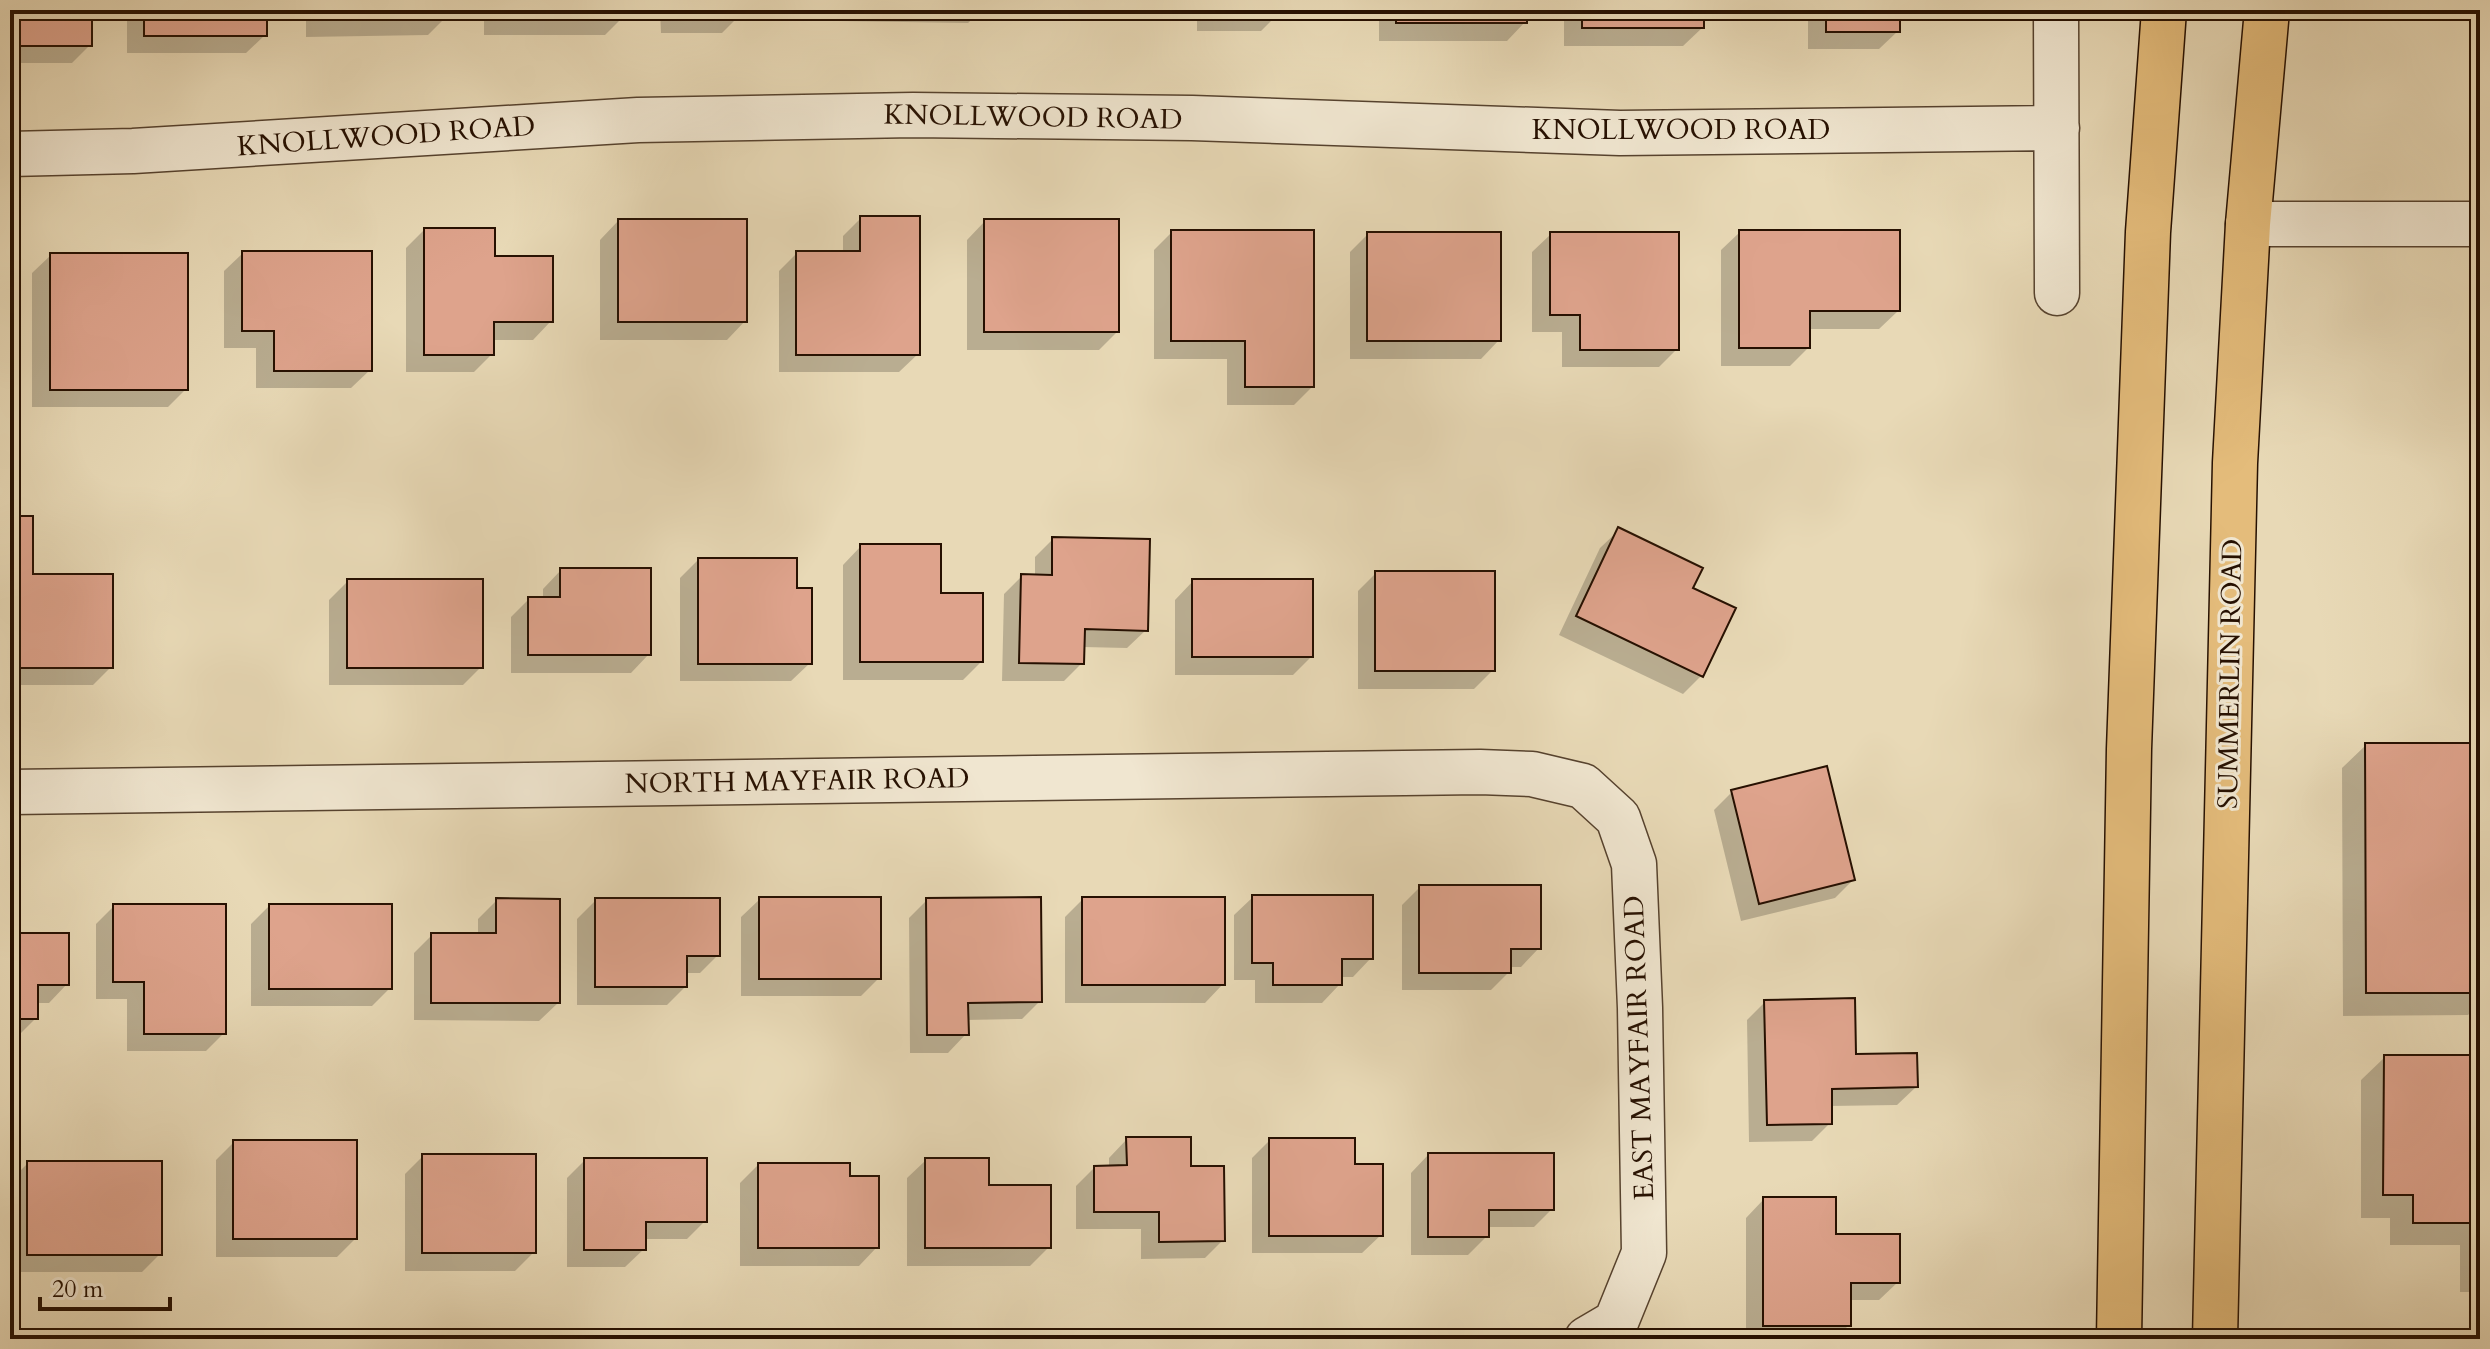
<svg xmlns="http://www.w3.org/2000/svg" width="2490" height="1349" font-family="Cardo,serif">
<style>
.shadow{fill:#0003}
.building{fill:#dea38c;stroke:#261001;stroke-width:2}
.lines{fill:none;stroke-linecap:round;stroke-linejoin:round}
.street-casing{stroke:#56422e;stroke-width:47}
.primary-casing{stroke:#261001;stroke-width:47}
.street{stroke:#f0e6d0;stroke-width:44}
.primary{stroke:#e4bc7b;stroke-width:44}
.labels{text-anchor:middle;dominant-baseline:central;stroke-width:6;stroke-linejoin:round;paint-order:stroke}
.street-label{font-size:28px;fill:#261001;stroke:#f0e6d0}
</style>
<rect width="100%" height="100%" fill="#e8d9b6"/>
<filter id="stains"><feTurbulence type="fractalNoise" baseFrequency=".0025" numOctaves="4"/><feColorMatrix values="0 0 0 0 .2 0 0 0 0 .09 0 0 0 0 .02 0 0 0 .5 -.17"/></filter>
<radialGradient id="worn" r=".72"><stop offset=".6" stop-color="#630" stop-opacity="0"/><stop offset="1" stop-color="#630" stop-opacity=".3"/></radialGradient>
<path class="shadow" d="M 10,10 L 90,10 L 90,45 L 72,63 L 10,63 Z
M 127,10 L 265,10 L 265,35 L 246,53 L 127,53 Z
M 306,10 L 446,10 L 446,17 L 428,35 L 306,37 Z
M 484,10 L 623,10 L 623,17 L 605,35 L 484,35 Z
M 660,10 L 740,10 L 740,15 L 722,33 L 661,33 Z
M 839,10 L 982,10 L 968,23 L 838,21 Z
M 1014,10 L 1162,10 L 1151,21 L 1014,21 Z
M 1197,10 L 1279,10 L 1279,13 L 1261,31 L 1197,31 Z
M 1379,10 L 1525,10 L 1525,22 L 1507,41 L 1379,41 Z
M 1564,10 L 1702,10 L 1702,28 L 1683,46 L 1564,46 Z
M 1762,10 L 1898,10 L 1898,31 L 1879,49 L 1808,49 L 1808,18 L 1762,18 Z
M 861,218 L 918,354 L 899,372 L 779,372 L 779,271 L 797,253 L 843,253 L 843,236 Z
M 618,221 L 745,321 L 727,340 L 600,340 L 600,240 Z
M 985,221 L 1117,332 L 1099,350 L 967,350 L 967,240 Z
M 424,230 L 493,258 L 551,321 L 533,340 L 492,340 L 492,354 L 474,372 L 406,372 L 406,248 Z
M 1172,232 L 1312,387 L 1294,405 L 1227,405 L 1227,359 L 1154,359 L 1154,250 Z
M 1740,232 L 1898,311 L 1879,329 L 1808,329 L 1808,348 L 1790,366 L 1721,366 L 1721,250 Z
M 1368,234 L 1499,340 L 1481,359 L 1350,359 L 1350,252 Z
M 1551,234 L 1677,349 L 1659,367 L 1562,367 L 1562,332 L 1532,332 L 1532,252 Z
M 243,253 L 370,370 L 351,388 L 256,388 L 256,348 L 224,348 L 224,271 Z
M 51,255 L 186,389 L 168,407 L 32,407 L 32,273 Z
M 10,518 L 31,576 L 111,667 L 93,685 L 10,685 Z
M 1619,530 L 1690,589 L 1701,676 L 1683,694 L 1559,635 L 1600,548 Z
M 1053,539 L 1146,630 L 1127,648 L 1083,647 L 1082,663 L 1064,681 L 1002,681 L 1004,594 L 1022,576 L 1035,576 L 1035,557 Z
M 861,546 L 939,595 L 981,662 L 963,680 L 843,680 L 843,565 Z
M 698,560 L 795,590 L 810,663 L 791,681 L 680,681 L 680,578 Z
M 561,570 L 649,654 L 631,673 L 511,673 L 511,617 L 529,599 L 543,599 L 543,589 Z
M 1376,573 L 1493,670 L 1474,689 L 1358,689 L 1358,591 Z
M 348,581 L 481,667 L 463,685 L 329,685 L 329,600 Z
M 1193,581 L 1311,657 L 1293,675 L 1175,675 L 1175,600 Z
M 2366,745 L 2480,745 L 2480,1003 L 2468,1015 L 2343,1016 L 2342,768 Z
M 1732,792 L 1853,880 L 1835,898 L 1741,921 L 1714,810 Z
M 1420,887 L 1539,948 L 1521,967 L 1509,967 L 1509,972 L 1491,990 L 1402,990 L 1402,905 Z
M 1253,897 L 1371,958 L 1353,977 L 1340,977 L 1340,984 L 1322,1003 L 1255,1003 L 1255,980 L 1234,980 L 1234,915 Z
M 760,899 L 879,978 L 861,996 L 741,996 L 741,917 Z
M 1083,899 L 1223,984 L 1205,1003 L 1065,1003 L 1065,917 Z
M 497,900 L 558,1003 L 539,1021 L 414,1020 L 414,953 L 432,935 L 478,935 L 478,919 Z
M 596,900 L 718,955 L 700,973 L 685,973 L 685,987 L 667,1005 L 577,1005 L 577,919 Z
M 927,900 L 1040,1001 L 1022,1019 L 966,1020 L 966,1034 L 948,1053 L 910,1053 L 909,918 Z
M 114,906 L 224,1033 L 206,1051 L 127,1051 L 127,999 L 96,999 L 96,924 Z
M 269,906 L 390,988 L 372,1006 L 251,1006 L 251,924 Z
M 10,935 L 67,984 L 49,1003 L 36,1003 L 36,1018 L 18,1036 L 10,1036 Z
M 1765,1002 L 1854,1056 L 1916,1087 L 1897,1105 L 1830,1106 L 1830,1123 L 1812,1141 L 1749,1142 L 1747,1020 Z
M 2385,1057 L 2480,1057 L 2480,1292 L 2460,1292 L 2460,1245 L 2390,1245 L 2390,1218 L 2361,1218 L 2361,1080 Z
M 1127,1139 L 1189,1168 L 1223,1240 L 1205,1258 L 1141,1259 L 1141,1229 L 1076,1229 L 1076,1186 L 1094,1168 L 1109,1167 L 1109,1158 Z
M 1270,1140 L 1353,1166 L 1381,1235 L 1362,1253 L 1252,1253 L 1252,1158 Z
M 234,1142 L 355,1239 L 337,1257 L 216,1257 L 216,1160 Z
M 1429,1154 L 1552,1209 L 1534,1227 L 1487,1227 L 1487,1236 L 1468,1255 L 1411,1255 L 1411,1173 Z
M 423,1156 L 534,1252 L 515,1271 L 405,1271 L 405,1174 Z
M 585,1160 L 705,1221 L 687,1239 L 644,1239 L 644,1249 L 625,1267 L 567,1267 L 567,1178 Z
M 926,1160 L 987,1187 L 1049,1247 L 1030,1266 L 907,1266 L 907,1178 Z
M 28,1163 L 160,1254 L 142,1272 L 10,1272 L 10,1181 Z
M 758,1165 L 848,1178 L 877,1247 L 859,1266 L 740,1266 L 740,1183 Z
M 1764,1199 L 1834,1236 L 1898,1282 L 1879,1300 L 1849,1300 L 1849,1325 L 1835,1339 L 1746,1339 L 1746,1218 Z"/>
<path class="building" d="M 10,10 L 92,10 L 92,46 L 10,46 Z
M 144,10 L 267,10 L 267,36 L 144,36 Z
M 324,10 L 448,10 L 448,18 L 324,20 Z
M 502,10 L 625,10 L 625,18 L 502,18 Z
M 678,10 L 742,10 L 742,15 L 678,15 Z
M 1215,10 L 1281,10 L 1281,14 L 1215,14 Z
M 1396,10 L 1527,10 L 1527,23 L 1396,23 Z
M 1582,10 L 1704,10 L 1704,28 L 1582,28 Z
M 1826,10 L 1900,10 L 1900,32 L 1826,32 Z
M 860,216 L 920,216 L 920,355 L 796,355 L 796,251 L 860,251 Z
M 618,219 L 747,219 L 747,322 L 618,322 Z
M 984,219 L 1119,219 L 1119,332 L 984,332 Z
M 424,228 L 495,228 L 495,256 L 553,256 L 553,322 L 494,322 L 494,355 L 424,355 Z
M 1171,230 L 1314,230 L 1314,387 L 1245,387 L 1245,341 L 1171,341 Z
M 1739,230 L 1900,230 L 1900,311 L 1810,311 L 1810,348 L 1739,348 Z
M 1367,232 L 1501,232 L 1501,341 L 1367,341 Z
M 1550,232 L 1679,232 L 1679,350 L 1580,350 L 1580,315 L 1550,315 Z
M 242,251 L 372,251 L 372,371 L 274,371 L 274,331 L 242,331 Z
M 50,253 L 188,253 L 188,390 L 50,390 Z
M 10,516 L 33,516 L 33,574 L 113,574 L 113,668 L 10,668 Z
M 1618,527 L 1703,568 L 1693,588 L 1736,608 L 1703,677 L 1576,616 Z
M 1052,537 L 1150,539 L 1148,631 L 1085,629 L 1084,664 L 1019,663 L 1021,574 L 1052,575 Z
M 860,544 L 941,544 L 941,593 L 983,593 L 983,662 L 860,662 Z
M 698,558 L 797,558 L 797,588 L 812,588 L 812,664 L 698,664 Z
M 560,568 L 651,568 L 651,655 L 528,655 L 528,597 L 560,597 Z
M 1375,571 L 1495,571 L 1495,671 L 1375,671 Z
M 347,579 L 483,579 L 483,668 L 347,668 Z
M 1192,579 L 1313,579 L 1313,657 L 1192,657 Z
M 2365,743 L 2480,743 L 2480,993 L 2366,993 Z
M 1827,766 L 1855,880 L 1759,904 L 1731,790 Z
M 1419,885 L 1541,885 L 1541,949 L 1511,949 L 1511,973 L 1419,973 Z
M 1252,895 L 1373,895 L 1373,959 L 1342,959 L 1342,985 L 1273,985 L 1273,963 L 1252,963 Z
M 759,897 L 881,897 L 881,979 L 759,979 Z
M 1041,897 L 1042,1002 L 968,1003 L 969,1035 L 927,1035 L 926,898 Z
M 1082,897 L 1225,897 L 1225,985 L 1082,985 Z
M 496,898 L 560,899 L 560,1003 L 431,1003 L 431,933 L 496,933 Z
M 595,898 L 720,898 L 720,956 L 687,956 L 687,987 L 595,987 Z
M 113,904 L 226,904 L 226,1034 L 144,1034 L 144,982 L 113,982 Z
M 269,904 L 392,904 L 392,989 L 269,989 Z
M 10,933 L 69,933 L 69,985 L 38,985 L 38,1019 L 10,1019 Z
M 1855,998 L 1856,1054 L 1917,1053 L 1918,1087 L 1832,1089 L 1832,1124 L 1767,1125 L 1764,1000 Z
M 2384,1055 L 2480,1055 L 2480,1223 L 2413,1223 L 2413,1195 L 2383,1195 Z
M 1126,1137 L 1191,1137 L 1191,1166 L 1224,1166 L 1225,1241 L 1159,1242 L 1159,1212 L 1094,1212 L 1094,1166 L 1127,1165 Z
M 1269,1138 L 1355,1138 L 1355,1164 L 1383,1164 L 1383,1236 L 1269,1236 Z
M 233,1140 L 357,1140 L 357,1239 L 233,1239 Z
M 1428,1153 L 1554,1153 L 1554,1210 L 1489,1210 L 1489,1237 L 1428,1237 Z
M 422,1154 L 536,1154 L 536,1253 L 422,1253 Z
M 584,1158 L 707,1158 L 707,1222 L 646,1222 L 646,1250 L 584,1250 Z
M 925,1158 L 989,1158 L 989,1185 L 1051,1185 L 1051,1248 L 925,1248 Z
M 27,1161 L 162,1161 L 162,1255 L 27,1255 Z
M 758,1163 L 850,1163 L 850,1176 L 879,1176 L 879,1248 L 758,1248 Z
M 1763,1197 L 1836,1197 L 1836,1234 L 1900,1234 L 1900,1283 L 1851,1283 L 1851,1326 L 1763,1326 Z"/>
<g class="lines">
<defs>
<path id="street" d="M 2056,10 L 2057,293
M 10,154 L 133,151 L 638,120 L 913,115 L 1192,118 L 1620,133 L 2057,128
M 2248,224 L 2480,224
M 10,792 L 1480,772 L 1532,774 L 1583,786 L 1618,818 L 1634,864 L 1640,1008 L 1644,1253 L 1616,1322 L 1587,1339"/>
<path id="primary" d="M 2119,1339 L 2129,749 L 2148,232 L 2164,10
M 2215,1339 L 2235,463 L 2248,224 L 2267,10"/>
</defs>
<use href="#street" class="street-casing"/>
<use href="#primary" class="primary-casing"/>
<use href="#street" class="street"/>
<use href="#primary" class="primary"/>
</g>
<g class="labels">
<g class="street-label">
<text transform="translate(1033 117) rotate(1)">KNOLLWOOD ROAD</text>
<text x="1681" y="130">KNOLLWOOD ROAD</text>
<text transform="translate(386 136) rotate(-4)">KNOLLWOOD ROAD</text>
<text transform="translate(2230 674) rotate(-89)">SUMMERLIN ROAD</text>
<text transform="translate(797 781) rotate(-1)">NORTH MAYFAIR ROAD</text>
<text transform="translate(1639 1048) rotate(-92)">EAST MAYFAIR ROAD</text>
</g>
</g>
<rect width="2490" height="1349" fill="none" stroke="#e8d9b6" stroke-width="40"/>
<rect x="12" y="12" width="2466" height="1325" fill="none" stroke="#261001" stroke-width="4"/>
<rect x="20" y="20" width="2450" height="1309" fill="none" stroke="#261001" stroke-width="2"/>
<path d="M40 1297v12h130v-12" fill="none" stroke="#261001" stroke-width="4"/>
<text x="52" y="1297" font-size="24" fill="#261001" stroke="#f0e6d0" stroke-width="6" paint-order="stroke">20 m</text>
<rect width="100%" height="100%" filter="url(#stains)"/>
<rect width="100%" height="100%" fill="url(#worn)"/>
</svg>
